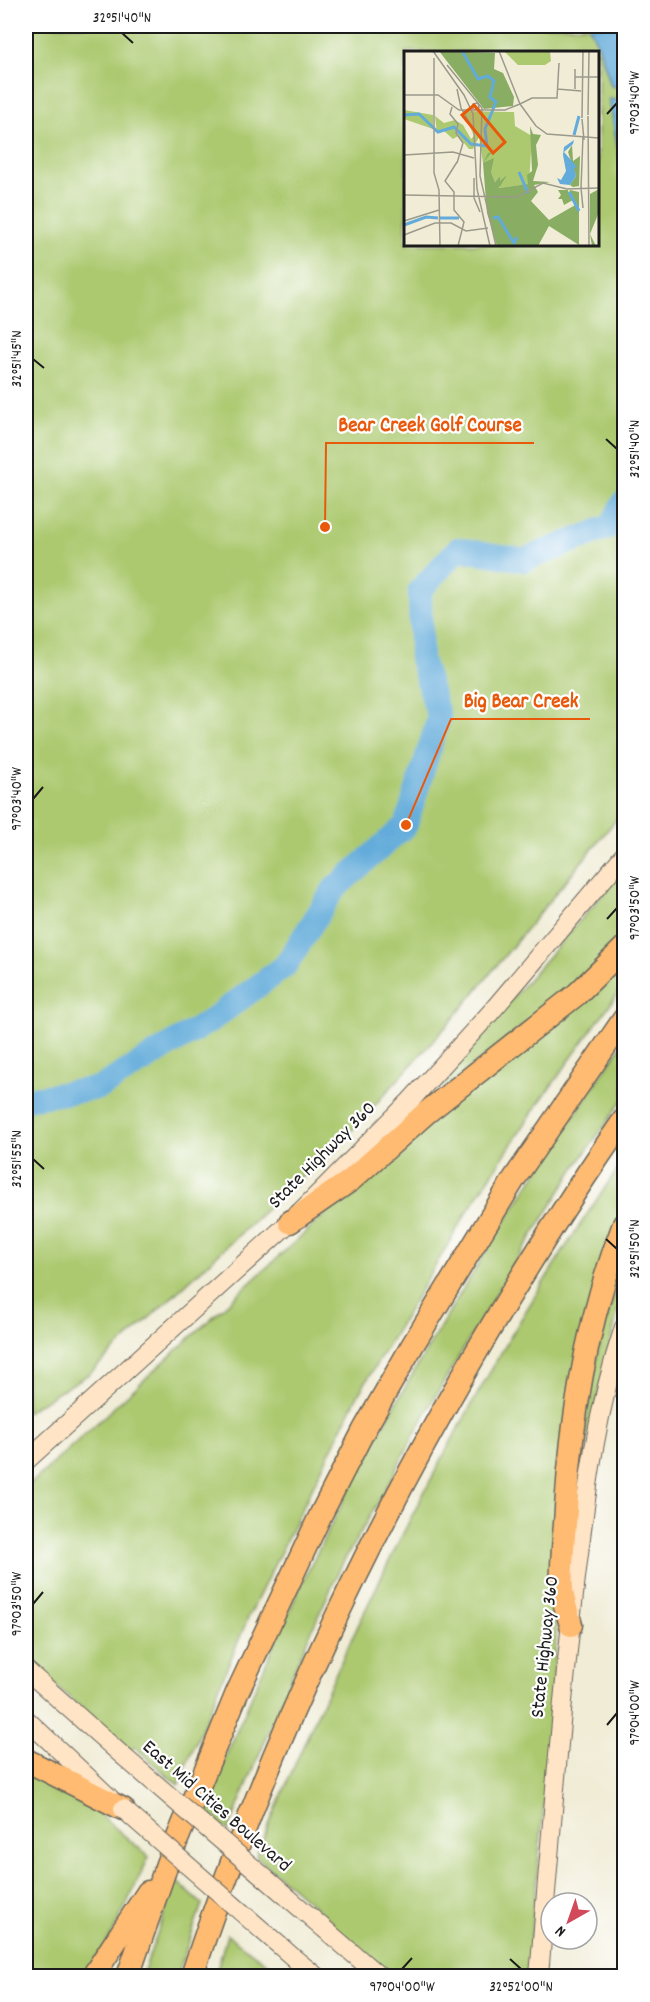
<svg xmlns="http://www.w3.org/2000/svg" width="650" height="2002" font-family="Dekko,sans-serif">
<style>
.green{fill:#acc970;stroke:#647246;stroke-width:1.5;fill-rule:evenodd}
.water{fill:#62abda;stroke:#3f647b;stroke-width:1.5}
.lines{fill:none;stroke-linecap:round;stroke-linejoin:round}
.river{stroke:#62abda;stroke-width:24}
.secondary-casing{stroke:#66655d;stroke-width:20}
.highway-casing{stroke:#66655d;stroke-width:25}
.secondary{stroke:#ffe4c6;stroke-width:18}
.highway{stroke:#febb71;stroke-width:22}
.secondary-bridge-casing{stroke:#66655d;stroke-width:20;stroke-linecap:butt}
.secondary-bridge{stroke:#ffe4c6;stroke-width:18}
.ticks{fill:none;stroke:#1c1c1c;stroke-width:2}
.labels{text-anchor:middle;dominant-baseline:central;stroke-width:4.5;stroke-linejoin:round;paint-order:stroke}
.street-label{font-size:20px;fill:#1c1c1c;stroke:#fff}
.inset-river{fill:none;stroke:#62abda;stroke-width:3}
.inset-road{fill:none;stroke:#9b998c;stroke-width:1.5}
.view{fill:#e8590c;fill-opacity:0.15;stroke:#e8590c;stroke-width:3}
.inset-edge{fill:none;stroke:#1c1c1c;stroke-width:3}
.leader{fill:none;stroke:#e8590c;stroke-width:2}
.callout-dot{fill:#e8590c;stroke:#fff;stroke-width:2}
.callout-label{font-size:21px;text-anchor:middle;font-weight:bold;fill:#e8590c;stroke:#fff;stroke-width:4.5;stroke-linejoin:round;paint-order:stroke}
.neatline{fill:none;stroke:#1c1c1c;stroke-width:2}
.ticks-label{font-size:15px;text-anchor:middle;fill:#1c1c1c}
</style>
<rect width="100%" height="100%" fill="#fff"/>
<filter id="ink" filterUnits="userSpaceOnUse"><feTurbulence type="fractalNoise" baseFrequency=".0167" numOctaves="2"/><feDisplacementMap in="SourceGraphic" scale="12" xChannelSelector="R" yChannelSelector="G"/><feConvolveMatrix kernelMatrix="1 2 1 2 8 2 1 2 1" color-interpolation-filters="sRGB"/></filter>
<filter id="wash" filterUnits="userSpaceOnUse"><feTurbulence type="fractalNoise" baseFrequency=".008" numOctaves="4" result="noise"/><feDisplacementMap in="SourceGraphic" scale="24" xChannelSelector="R" yChannelSelector="G"/><feGaussianBlur stdDeviation="1.35" result="paint"/><feColorMatrix in="noise" values="0 0 0 0 0 0 0 0 0 0 0 0 0 0 0 0 0 1.4 0 .05"/><feComposite in="paint" operator="in"/></filter>
<g filter="url(#wash)">
<rect width="100%" height="100%" fill="#f0ecd6"/>
<path class="green" d="M 26,26 L 624,26 L 624,810 L 453,1019 L 354,1128 L 89,1374 L 26,1412 ZM 406,52 L 598,52 L 598,244 L 406,244 Z
M 624,870 L 624,939 L 595,968 L 445,1088 L 438,1083 Z
M 624,957 L 624,985 L 536,1107 L 469,1209 L 358,1395 L 248,1618 L 178,1785 L 135,1747 L 130,1750 L 26,1660 L 26,1488 L 335,1205 Z
M 624,1042 L 624,1098 L 576,1166 L 503,1282 L 429,1407 L 383,1494 L 342,1564 L 295,1667 L 228,1831 L 204,1808 C 230,1747 256,1685 283,1625 C 311,1561 344,1499 377,1438 C 451,1301 536,1170 624,1042 Z
M 624,1160 L 624,1208 L 607,1252 L 559,1501 L 557,1621 L 550,1745 L 527,1976 L 391,1976 L 330,1924 L 331,1921 L 256,1856 C 357,1613 473,1376 624,1160 Z
M 624,1261 L 624,1297 L 617,1315 L 582,1460 L 579,1460 L 599,1345 Z
M 26,1771 L 66,1791 L 97,1812 L 149,1857 L 111,1936 L 84,1976 L 26,1976 Z
M 176,1881 L 202,1904 L 177,1976 L 142,1976 Z
M 227,1935 L 285,1976 L 215,1976 Z"/>
<path class="water" d="M 589,26 L 624,26 L 624,88 L 611,86 L 599,47 Z
M 609,99 L 624,101 L 624,185 Z"/>
<g class="lines">
<path class="river" d="M 26,1099 L 99,1088 L 210,1021 L 285,966 L 334,889 L 406,825 L 439,717 L 421,659 L 420,590 L 458,549 L 524,560 L 611,526 L 624,502"/>
</g>
</g>
<g filter="url(#ink)">
<g class="lines">
<defs>
<path id="secondary" d="M 26,1461 L 290,1222 L 410,1101 L 491,1012 L 624,855
M 26,1670 L 123,1756
M 26,1719 L 110,1798
M 321,1926 L 379,1976
M 295,1959 L 316,1976
M 539,1976 C 550,1846 560,1716 575,1586 C 586,1496 595,1414 624,1327"/>
<path id="highway" d="M 290,1222 L 351,1180 L 426,1113 L 577,994 L 624,948
M 571,1625 C 568,1614 563,1602 562,1590 C 560,1567 565,1532 566,1508 C 572,1411 588,1315 624,1224
M 26,1760 L 123,1809
M 93,1976 L 148,1892
M 128,1976 L 167,1864 L 237,1693 L 321,1514 L 364,1430 L 412,1346 L 514,1179 L 624,1019
M 192,1976 C 262,1761 360,1553 474,1356 C 521,1276 570,1196 624,1120"/>
</defs>
<use href="#secondary" class="secondary-casing"/>
<use href="#highway" class="highway-casing"/>
<use href="#secondary" class="secondary"/>
<use href="#highway" class="highway"/>
<defs>
<path id="secondary-bridge" d="M 123,1756 L 321,1926
M 123,1809 L 295,1959"/>
</defs>
<use href="#secondary-bridge" class="secondary-bridge-casing"/>
<use href="#secondary-bridge" class="secondary-bridge"/>
</g>
</g>
<path class="ticks" d="M 122,33 L 133,43M 607,114 L 617,103M 33,359 L 44,368M 606,439 L 617,449M 33,799 L 43,787M 607,919 L 617,908M 33,1159 L 44,1169M 606,1239 L 617,1249M 33,1604 L 43,1592M 607,1725 L 617,1713M 510,1959 L 521,1969M 402,1969 L 412,1958"/>
<g class="labels">
<g class="street-label">
<text transform="translate(323 1156) rotate(-45)">State Highway 360</text>
<text transform="translate(546 1647) rotate(-84)">State Highway 360</text>
<text transform="translate(216 1807) rotate(41)">East Mid Cities Boulevard</text>
</g>
</g>
<g transform="translate(404 51)">
<rect width="195" height="195" fill="#f0ecd6"/>
<path d="M 100,0 L 146,0 L 147,10 L 141,14 L 114,14 ZM 0,59 L 29,64 L 29,78 L 0,68 ZM 59,60 L 110,61 L 111,75 L 128,85 L 125,133 L 96,137 L 96,125 L 91,131 L 83,112 L 79,112 L 75,86 L 69,98 L 65,98 L 54,85 L 49,88 L 40,80 L 33,82 L 31,65 L 40,72 L 51,69 L 59,74 L 67,88 L 70,85 Z" fill="#acc970"/>
<path d="M 35,0 L 91,2 L 90,18 L 99,22 L 110,46 L 109,55 L 80,58 ZM 126,75 L 129,83 L 137,84 L 132,94 L 134,114 L 129,130 L 146,131 L 130,134 L 134,141 L 127,150 L 145,169 L 173,153 L 169,149 L 160,154 L 158,148 L 154,148 L 157,144 L 154,139 L 164,139 L 165,143 L 166,139 L 175,141 L 175,194 L 145,175 L 134,195 L 93,195 L 83,162 L 79,112 L 84,102 L 88,101 L 79,112 L 90,107 L 87,121 L 91,131 L 96,125 L 96,130 L 103,124 L 95,137 L 124,133 L 123,124 L 128,120 ZM 168,94 L 169,110 L 176,105 L 175,135 L 169,136 L 166,134 L 172,125 L 164,101 ZM 195,138 L 195,161 L 186,183 L 192,195 L 188,195 L 186,183 L 186,143 Z" fill="#89ad62"/>
<path d="M 170,89 L 169,93 L 160,101 L 173,116 L 170,117 L 172,125 L 166,134 L 156,133 L 153,127 L 157,129 L 162,120 L 159,104 L 160,96 Z" fill="#62abda"/>
<path class="inset-river" d="M 58,0 L 74,28 L 84,25 L 90,30 L 86,46 L 92,51 L 81,78 L 83,95M 0,64 L 15,63 L 34,81 L 50,76 L 67,93 L 83,95M 170,84 L 175,65M 115,121 L 124,142M 165,141 L 175,160M 36,167 L 55,167M 89,167 L 94,166 L 110,192 L 113,186M 0,174 L 22,166 L 34,167"/>
<path class="inset-road" d="M 29,0 L 60,44 L 69,63 L 73,138 L 86,195M 95,0 L 116,53 L 128,47 L 153,47 L 155,12M 30,7 L 30,122 L 35,139 L 36,195M 43,14 L 78,57 L 76,125 L 92,195M 171,26 L 195,26M 53,38 L 57,57 L 69,78M 153,38 L 177,40M 171,38 L 171,18M 0,44 L 34,44 L 55,59 L 101,59 L 116,53 L 132,75 L 143,83 L 195,87M 48,56 L 46,63 L 54,73 L 52,82 L 59,92 L 53,112M 69,58 L 69,53 L 74,52 L 75,57 L 70,59M 184,64 L 185,0M 184,65 L 185,195M 178,67 L 179,0M 178,68 L 180,89M 0,104 L 49,101 L 70,107M 53,111 L 41,130 L 50,141 L 50,159 L 60,171 L 54,195M 70,127 L 70,147 L 76,161M 177,137 L 179,85M 177,137 L 179,157M 0,144 L 113,146 L 139,132 L 163,138 L 195,137M 0,170 L 35,159M 0,184 L 31,172 L 47,172 L 62,180 L 84,177"/>
<path class="view" d="M 70,54 L 101,91 L 89,102 L 58,64 Z"/>
<rect width="195" height="195" class="inset-edge"/>
</g>
<path class="leader" d="M325 527L326 443H534M406 825L451 719H590"/>
<g class="callout-dot">
<circle cx="325" cy="527" r="6"/>
<circle cx="406" cy="825" r="6"/>
</g>
<g class="callout-label">
<text x="430" y="431">Bear Creek Golf Course</text>
<text x="521" y="707">Big Bear Creek</text>
</g>
<rect width="650" height="2002" fill="none" stroke="#fff" stroke-width="66"/>
<g transform="translate(569 1921) rotate(220)"><circle r="28" fill="#ffffff" stroke="#a4a4a4" stroke-width="1.5"/>
<path d="M0-4.5L10 22L0 15L-10 22Z" fill="#d1495b"/>
<text y="-9" font-size="16" font-weight="bold" text-anchor="middle" fill="#1c1c1c">N</text>
</g>
<rect x="33" y="33" width="584" height="1936" class="neatline"/>
<g class="ticks-label">
<text x="122" y="22">32°51'40"N</text>
<text transform="translate(634 103) rotate(-90)" y="5">97°03'40"W</text>
<text transform="translate(16 359) rotate(-90)" y="5">32°51'45"N</text>
<text transform="translate(634 449) rotate(-90)" y="5">32°51'40"N</text>
<text transform="translate(16 799) rotate(-90)" y="5">97°03'40"W</text>
<text transform="translate(634 908) rotate(-90)" y="5">97°03'50"W</text>
<text transform="translate(16 1159) rotate(-90)" y="5">32°51'55"N</text>
<text transform="translate(634 1249) rotate(-90)" y="5">32°51'50"N</text>
<text transform="translate(16 1604) rotate(-90)" y="5">97°03'50"W</text>
<text transform="translate(634 1713) rotate(-90)" y="5">97°04'00"W</text>
<text x="402" y="1991">97°04'00"W</text>
<text x="521" y="1991">32°52'00"N</text>
</g>
</svg>
